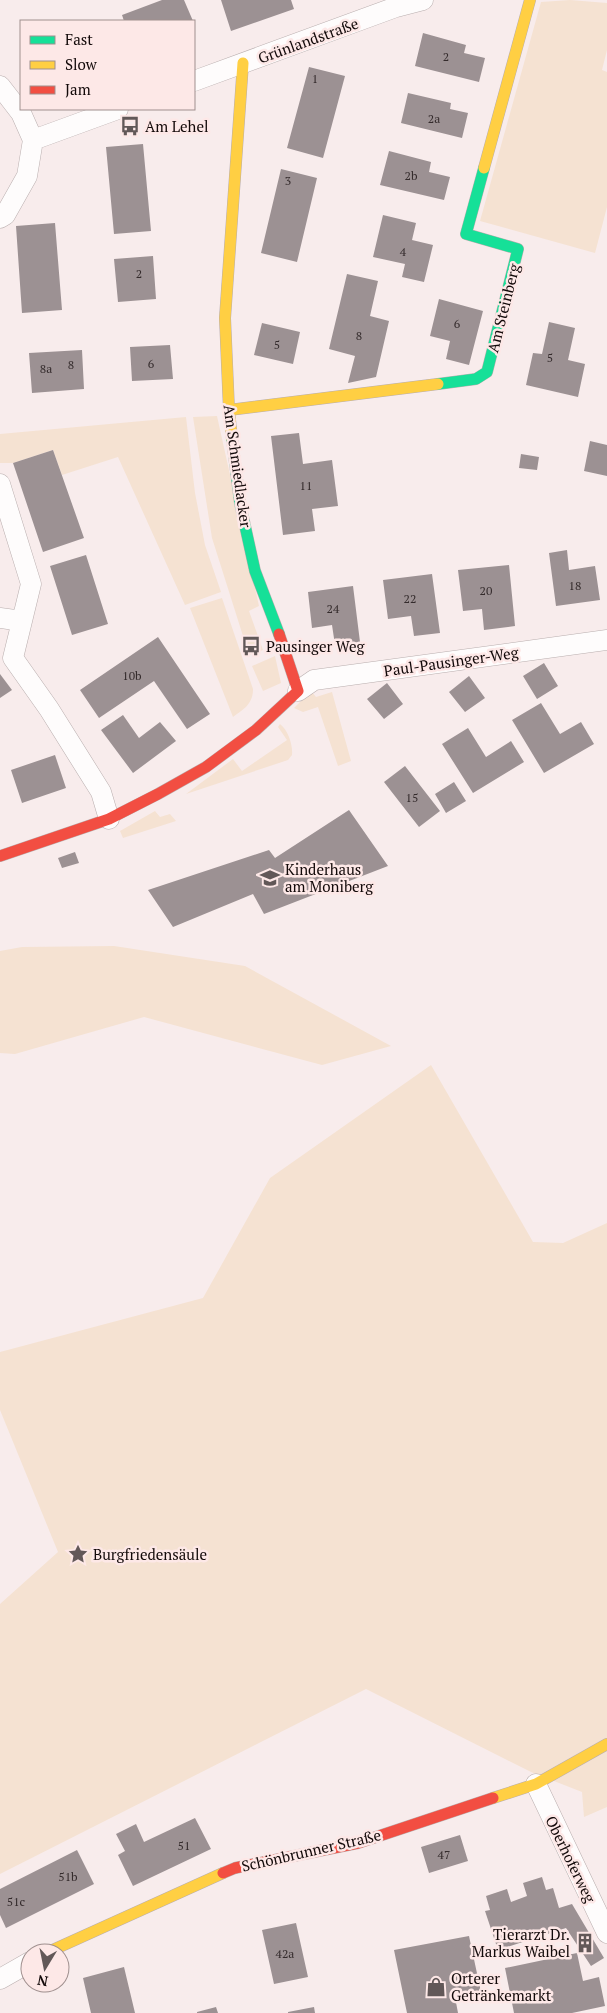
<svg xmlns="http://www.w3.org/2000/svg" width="607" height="2013" font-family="'PT Serif',serif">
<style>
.green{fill:#f5e2d2}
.building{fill:#9c9193}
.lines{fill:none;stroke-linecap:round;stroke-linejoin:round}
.street-casing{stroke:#b9aeae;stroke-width:21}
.fast-casing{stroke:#b9aeae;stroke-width:12}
.slow-casing{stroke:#b9aeae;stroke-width:12}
.jam-casing{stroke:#b9aeae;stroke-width:12}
.street{stroke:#fefcfc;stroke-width:20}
.fast{stroke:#16e098;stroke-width:11}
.slow{stroke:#ffcf43;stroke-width:11}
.jam{stroke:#f24e42;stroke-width:11}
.labels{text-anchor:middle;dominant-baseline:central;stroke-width:5;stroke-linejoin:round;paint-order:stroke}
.number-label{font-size:12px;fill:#342b2c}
.street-label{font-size:15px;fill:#120909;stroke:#fde8e7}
.poi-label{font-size:15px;fill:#120909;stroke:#fde8e7;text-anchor:start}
</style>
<rect width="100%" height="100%" fill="#f8ecec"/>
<path class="green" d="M 570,0 L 607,3 L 607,50 L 602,70 L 607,72 L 607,207 L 595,253 L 480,221 L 541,2 Z
M 217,416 L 259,606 L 249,611 L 263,650 L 249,655 L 212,538 L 193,417 Z
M 186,417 L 195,493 L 205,545 L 221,592 L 185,605 L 118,457 L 62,475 L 53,450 L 13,463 L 0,463 L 0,434 Z
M 222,598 L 253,689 C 253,704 244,709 233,717 L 190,608 Z
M 275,656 L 281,683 L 263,691 L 252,666 Z
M 311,691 L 316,697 L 332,692 L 351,761 L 338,766 L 318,707 L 303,712 L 294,708 Z
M 280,724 C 288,730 293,745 292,755 L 288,760 L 186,794 L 233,759 L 242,771 L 287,740 L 278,727 Z
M 155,811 L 160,817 L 170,814 L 176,821 L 123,838 L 120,831 Z
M 114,946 L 245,966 L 391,1046 L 322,1065 L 144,1017 L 15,1054 L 0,1053 L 0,951 L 22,947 Z
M 431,1065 L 533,1242 L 563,1243 L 607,1223 L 607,1807 L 584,1817 L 582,1792 L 531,1772 L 366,1689 L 0,1874 L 0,1604 L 58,1552 L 0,1410 L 0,1352 L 203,1298 L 270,1178 Z"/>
<path class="building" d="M 162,0 L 184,0 L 193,21 L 124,21 L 122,15 Z
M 221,0 L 291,0 L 294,9 L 231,31 Z
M 423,33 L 466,45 L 464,53 L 485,58 L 479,82 L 415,66 Z
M 309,67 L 345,76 L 323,158 L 287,148 Z
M 408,93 L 451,103 L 450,109 L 468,113 L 462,138 L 401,123 Z
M 143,144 L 151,231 L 114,234 L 106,147 Z
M 389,151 L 431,162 L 429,172 L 450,177 L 444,200 L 380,185 Z
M 281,169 L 317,178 L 297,262 L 261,253 Z
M 383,215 L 416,223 L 412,240 L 433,245 L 424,282 L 402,277 L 405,264 L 373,257 Z
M 55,223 L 62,310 L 22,313 L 16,226 Z
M 153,256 L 156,299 L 118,302 L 114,259 Z
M 347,274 L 378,281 L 370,316 L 389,321 L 376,377 L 348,383 L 355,356 L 329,349 Z
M 439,299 L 483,311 L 469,365 L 446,359 L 450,341 L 430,336 Z
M 549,322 L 575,328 L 568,360 L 585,364 L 578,397 L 526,385 L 533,353 L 542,354 Z
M 262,323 L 300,332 L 293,364 L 254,355 Z
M 170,345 L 173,379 L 132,381 L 130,347 Z
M 82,350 L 84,389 L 32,393 L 29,353 Z
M 299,433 L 303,464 L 332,460 L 338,506 L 312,509 L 315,531 L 283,535 L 271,436 Z
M 590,441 L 607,445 L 607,476 L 584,471 Z
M 53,450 L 84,538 L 43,552 L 13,463 Z
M 521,454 L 539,457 L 537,470 L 519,468 Z
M 567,550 L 569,570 L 595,566 L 600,600 L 556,606 L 549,553 Z
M 86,555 L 108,624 L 72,635 L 50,566 Z
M 509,565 L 515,626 L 484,630 L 482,609 L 463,611 L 458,570 Z
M 432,574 L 440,633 L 414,636 L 411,616 L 388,619 L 383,580 Z
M 353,586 L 360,642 L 335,645 L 332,625 L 312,628 L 308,592 Z
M 158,637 L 210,714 L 187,729 L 154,681 L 99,718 L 80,690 Z
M 544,663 L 558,686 L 537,699 L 523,676 Z
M 0,674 L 12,690 L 0,698 Z
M 469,676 L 485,698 L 465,712 L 449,692 Z
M 387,683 L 403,704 L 384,719 L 367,699 Z
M 541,703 L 560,734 L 581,722 L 594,744 L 544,773 L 512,720 Z
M 123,715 L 139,738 L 160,722 L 176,741 L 133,773 L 101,730 Z
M 468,728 L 486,757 L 511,741 L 524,762 L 473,793 L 442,744 Z
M 55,755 L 66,788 L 22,803 L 11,770 Z
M 405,766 L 440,811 L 419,827 L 384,782 Z
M 454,782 L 466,801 L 446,813 L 435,794 Z
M 349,810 L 388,866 L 264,914 L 253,894 L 173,927 L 148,890 L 269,850 L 275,858 Z
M 75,852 L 79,863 L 62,868 L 58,858 Z
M 195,1818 L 211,1849 L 133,1886 L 118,1855 L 125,1851 L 116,1834 L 136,1824 L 144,1842 Z
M 460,1835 L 468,1861 L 429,1873 L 421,1847 Z
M 77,1850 L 94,1884 L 6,1928 L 0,1915 L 0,1889 Z
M 542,1877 L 546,1890 L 553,1888 L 559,1908 L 572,1904 L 604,1958 L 591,1966 L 566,1928 L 498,1950 L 485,1911 L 490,1910 L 486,1896 L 507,1889 L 511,1902 L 527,1896 L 523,1883 Z
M 296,1923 L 308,1977 L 274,1984 L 262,1930 Z
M 469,1936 L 481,1992 L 455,1997 L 458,2013 L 407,2013 L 394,1950 Z
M 577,1953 L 583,1981 L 599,1977 L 605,2006 L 572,2013 L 514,2013 L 505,1968 Z
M 124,1967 L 135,2013 L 91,2013 L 83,1978 Z
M 216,2007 L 218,2013 L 197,2013 L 197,2012 Z
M 314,2007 L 315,2013 L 288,2013 L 288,2012 Z"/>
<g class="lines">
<defs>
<path id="street" d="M 194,81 L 396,7 L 423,0
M 0,86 L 21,113 L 33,140
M 33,140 L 118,109
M 0,218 L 5,215 L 27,176 L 33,140
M 0,484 L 31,584 L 13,658 L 49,709 L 101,792 L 109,819
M 0,618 L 22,621
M 298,691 L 314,680 L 607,640
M 536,1784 L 607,1933
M 0,1979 L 30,1962"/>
<path id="fast" d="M 438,384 L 476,379 L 487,372 L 518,249 L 466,234 L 484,168
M 232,439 L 240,503 L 255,571 L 279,634"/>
<path id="slow" d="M 484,168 L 530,0
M 229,410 L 438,384
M 232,439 L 229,410 L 225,318 L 243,63
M 493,1798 L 536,1784 L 607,1744
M 46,1953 L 223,1873"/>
<path id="jam" d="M 0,856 L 109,819 L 158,794 L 206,767 L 256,730 L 298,691 L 279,634
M 223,1873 L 235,1868 L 358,1843 L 493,1798"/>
</defs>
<use href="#street" class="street-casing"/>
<use href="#fast" class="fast-casing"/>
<use href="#slow" class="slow-casing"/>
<use href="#jam" class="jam-casing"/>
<use href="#street" class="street"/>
<use href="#fast" class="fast"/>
<use href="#slow" class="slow"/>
<use href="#jam" class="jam"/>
</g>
<defs>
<symbol id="bus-bare" viewBox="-9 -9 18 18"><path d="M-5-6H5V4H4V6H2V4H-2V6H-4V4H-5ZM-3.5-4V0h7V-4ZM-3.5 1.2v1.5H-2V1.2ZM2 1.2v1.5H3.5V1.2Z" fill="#625858" stroke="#fde8e7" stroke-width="2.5" paint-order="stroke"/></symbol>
<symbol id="school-bare" viewBox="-9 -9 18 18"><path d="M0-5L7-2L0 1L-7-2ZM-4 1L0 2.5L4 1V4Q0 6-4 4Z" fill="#625858" stroke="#fde8e7" stroke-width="2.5" paint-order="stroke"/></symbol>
<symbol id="sight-bare" viewBox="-9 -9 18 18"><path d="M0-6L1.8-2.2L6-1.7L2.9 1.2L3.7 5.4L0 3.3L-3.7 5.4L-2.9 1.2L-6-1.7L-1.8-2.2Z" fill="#625858" stroke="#fde8e7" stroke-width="2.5" paint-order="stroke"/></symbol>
<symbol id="building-bare" viewBox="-9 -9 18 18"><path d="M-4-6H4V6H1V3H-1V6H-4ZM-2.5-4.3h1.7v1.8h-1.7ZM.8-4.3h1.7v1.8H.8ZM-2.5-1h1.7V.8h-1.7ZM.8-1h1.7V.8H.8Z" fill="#625858" stroke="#fde8e7" stroke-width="2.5" paint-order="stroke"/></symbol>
<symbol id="shop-bare" viewBox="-9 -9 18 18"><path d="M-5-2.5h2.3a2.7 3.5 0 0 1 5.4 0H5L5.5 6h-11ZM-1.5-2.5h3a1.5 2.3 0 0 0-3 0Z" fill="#625858" stroke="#fde8e7" stroke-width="2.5" paint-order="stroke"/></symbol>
</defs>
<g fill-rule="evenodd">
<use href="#bus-bare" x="116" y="112" width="28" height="28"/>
<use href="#bus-bare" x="237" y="632" width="28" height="28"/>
<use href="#school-bare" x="256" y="864" width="28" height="28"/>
<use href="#sight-bare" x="64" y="1540" width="28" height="28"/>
<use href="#building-bare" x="571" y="1929" width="28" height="28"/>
<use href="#shop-bare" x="422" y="1973" width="28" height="28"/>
</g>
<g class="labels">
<g class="number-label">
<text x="446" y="56">2</text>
<text x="315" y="78">1</text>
<text x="434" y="118">2a</text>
<text x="411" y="175">2b</text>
<text x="288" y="180">3</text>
<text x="403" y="251">4</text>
<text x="139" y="273">2</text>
<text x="457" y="323">6</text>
<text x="359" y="335">8</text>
<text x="277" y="344">5</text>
<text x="550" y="357">5</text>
<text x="151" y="363">6</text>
<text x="71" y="364">8</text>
<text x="46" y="368">8a</text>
<text x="306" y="485">11</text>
<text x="575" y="585">18</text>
<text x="486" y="590">20</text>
<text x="410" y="598">22</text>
<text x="333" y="608">24</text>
<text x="132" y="675">10b</text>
<text x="412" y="797">15</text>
<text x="184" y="1845">51</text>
<text x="444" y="1854">47</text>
<text x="68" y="1876">51b</text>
<text x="16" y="1901">51c</text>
<text x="285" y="1953">42a</text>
</g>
<g class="street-label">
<text transform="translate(308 40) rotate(-20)">Grünlandstraße</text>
<text transform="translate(503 308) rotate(-76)">Am Steinberg</text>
<text transform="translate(238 466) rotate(82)">Am Schmiedlacker</text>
<text transform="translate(451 661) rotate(-8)">Paul-Pausinger-Weg</text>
<text transform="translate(311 1850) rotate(-13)">Schönbrunner Straße</text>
<text transform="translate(571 1859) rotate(64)">Oberhoferweg</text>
</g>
<g class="poi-label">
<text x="145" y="126">Am Lehel</text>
<text x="266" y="646">Pausinger Weg</text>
<text x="285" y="869">Kinderhaus<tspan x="285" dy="17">am Moniberg</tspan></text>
<text x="93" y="1554">Burgfriedensäule</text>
<text x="570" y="1934" text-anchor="end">Tierarzt Dr.<tspan x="570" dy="17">Markus Waibel</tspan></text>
<text x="451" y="1978">Orterer<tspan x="451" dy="17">Getränkemarkt</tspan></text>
</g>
</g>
<rect x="20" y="20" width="175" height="90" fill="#fde8e7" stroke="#9f8f8e"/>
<rect x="30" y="36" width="25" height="8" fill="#16e098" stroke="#9f8f8e"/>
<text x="65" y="45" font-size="15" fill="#120909">Fast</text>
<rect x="30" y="61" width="25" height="8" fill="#ffcf43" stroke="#9f8f8e"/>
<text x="65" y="70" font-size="15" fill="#120909">Slow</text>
<rect x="30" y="86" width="25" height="8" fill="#f24e42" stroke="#9f8f8e"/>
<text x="65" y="95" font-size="15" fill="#120909">Jam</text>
<g transform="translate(45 1968) rotate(190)"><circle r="24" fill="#fde8e7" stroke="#9f8f8e"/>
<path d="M0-4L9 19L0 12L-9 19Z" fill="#625858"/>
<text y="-8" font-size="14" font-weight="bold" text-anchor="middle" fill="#120909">N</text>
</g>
</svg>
